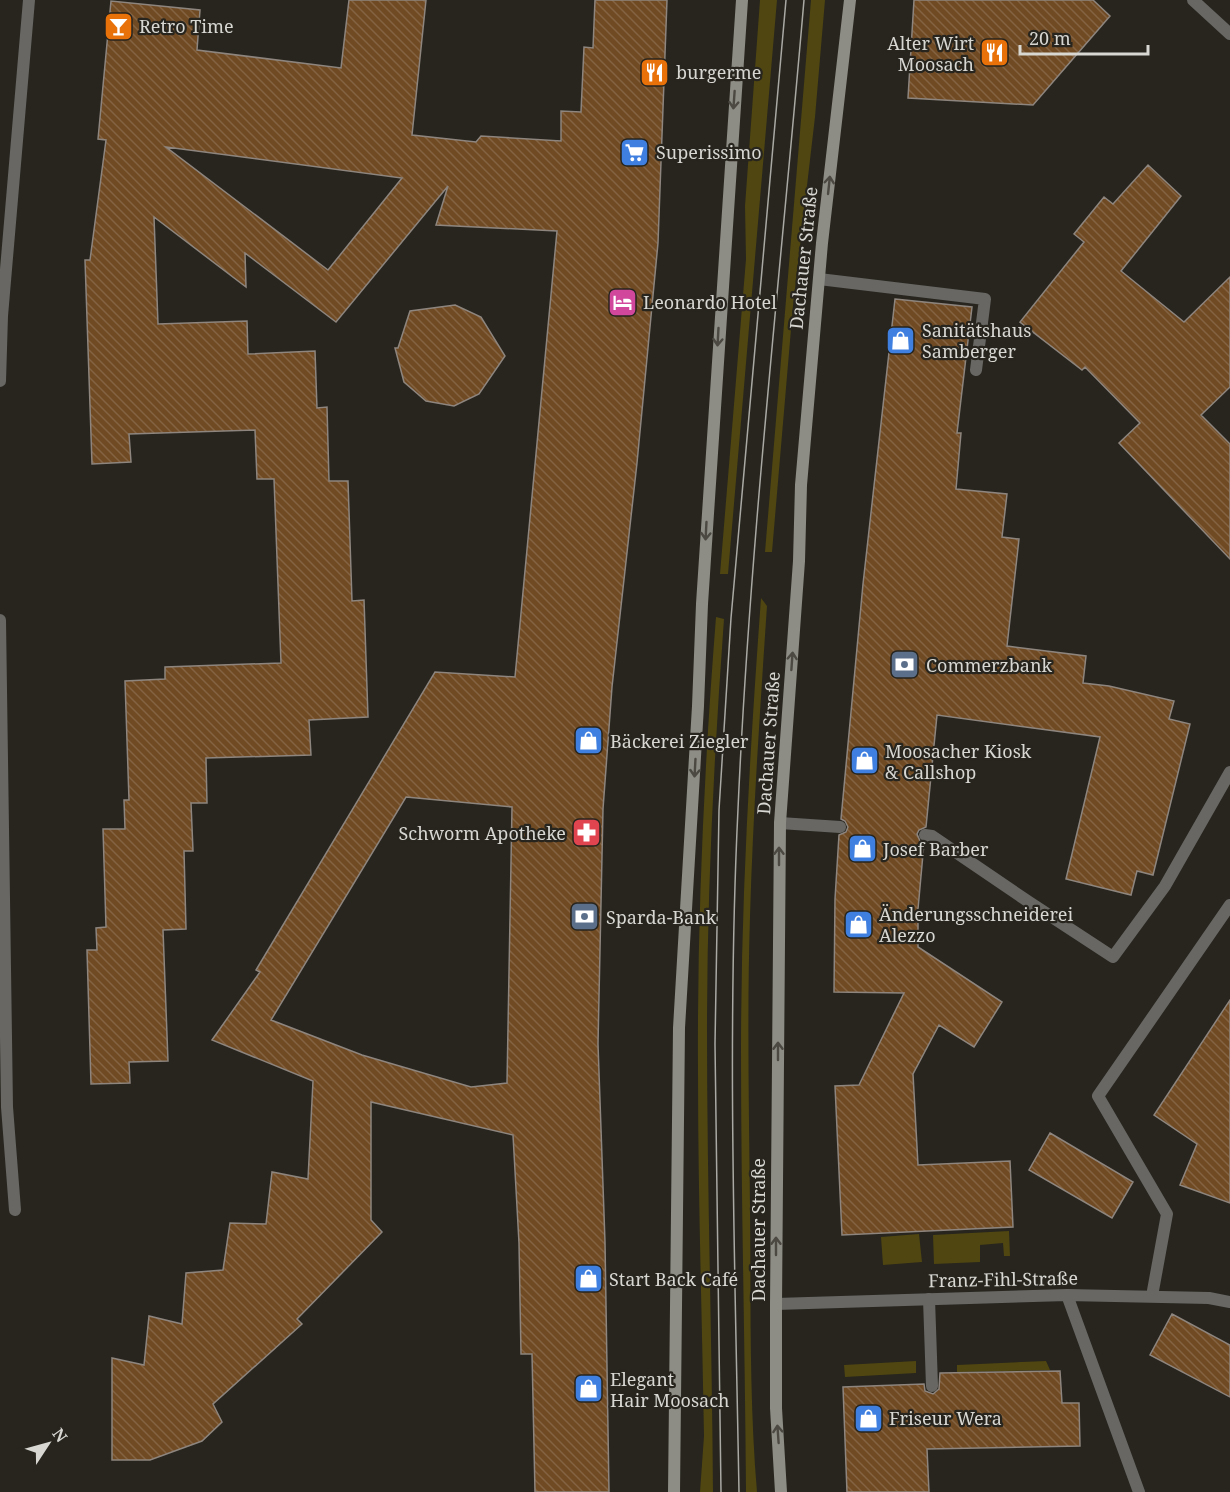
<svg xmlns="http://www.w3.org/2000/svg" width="1230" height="1492" font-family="'Noto Serif',serif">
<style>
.green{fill:#4f4611}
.building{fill:url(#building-back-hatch);stroke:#8d857e;stroke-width:1.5;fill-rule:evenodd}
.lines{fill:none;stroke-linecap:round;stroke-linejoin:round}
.service{stroke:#686763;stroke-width:12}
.minor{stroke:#686763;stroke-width:12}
.tertiary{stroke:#686763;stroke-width:12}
.secondary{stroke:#8d8c85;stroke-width:12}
.tram{stroke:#aaa9a3;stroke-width:1.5}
.oneway{stroke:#4b4942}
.labels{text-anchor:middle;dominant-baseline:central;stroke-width:4.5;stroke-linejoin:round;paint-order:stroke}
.poi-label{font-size:18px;fill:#d8d7d2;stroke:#27251e;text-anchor:start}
.street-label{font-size:18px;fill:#d8d7d2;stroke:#27251e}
</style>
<defs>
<pattern id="building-back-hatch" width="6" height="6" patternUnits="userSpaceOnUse" patternTransform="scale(1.5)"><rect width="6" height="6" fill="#704a23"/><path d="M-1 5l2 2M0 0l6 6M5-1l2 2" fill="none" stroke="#846342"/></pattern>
</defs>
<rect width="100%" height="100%" fill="#27251e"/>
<path class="green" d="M 760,0 L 777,0 L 728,574 L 720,574 L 746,259 L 745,206 Z
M 811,0 L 825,0 L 815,117 L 793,306 L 772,552 L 765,552 Z
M 761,598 L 767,606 C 760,710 753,813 750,917 C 747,1014 749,1111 750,1207 C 751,1302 749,1397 757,1492 L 746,1492 C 745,1345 741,1198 741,1051 C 741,900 750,749 761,598 Z
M 716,617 L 724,619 C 714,756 707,893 707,1030 C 707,1184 712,1338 713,1492 L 700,1492 L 704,1436 C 702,1316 698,1195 698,1074 C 697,922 704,769 716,617 Z
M 1009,1231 L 1010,1256 L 1004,1256 L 1003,1243 L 980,1245 L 980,1262 L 934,1264 L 933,1235 Z
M 919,1234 L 922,1262 L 883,1265 L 881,1237 Z
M 916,1361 L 916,1373 L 845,1377 L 844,1365 Z
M 1046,1361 L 1050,1370 L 957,1372 L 957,1365 Z"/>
<path class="building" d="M 349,0 L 426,0 L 412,135 L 476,142 L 481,136 L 561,141 L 561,111 L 581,112 L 584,47 L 593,48 L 595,0 L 667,0 L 658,243 L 637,463 L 612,687 L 603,809 L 598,1044 L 605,1242 L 609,1492 L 535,1492 L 532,1354 L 521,1354 L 519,1243 L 513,1135 L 371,1102 L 371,1220 L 382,1232 L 297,1319 L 302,1324 L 213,1404 L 222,1422 L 202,1441 L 150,1460 L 112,1460 L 112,1358 L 144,1365 L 149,1316 L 182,1324 L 186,1273 L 223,1270 L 230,1223 L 266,1224 L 272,1172 L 308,1179 L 313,1081 L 212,1040 L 260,972 L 256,970 L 435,672 L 515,677 L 557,231 L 436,225 L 448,186 L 336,322 L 245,253 L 246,287 L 154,217 L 158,324 L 247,321 L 248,354 L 315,351 L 317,408 L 327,407 L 329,481 L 348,481 L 352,601 L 364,600 L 368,717 L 309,720 L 311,755 L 206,758 L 207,803 L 191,803 L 193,851 L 184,851 L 186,929 L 163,930 L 168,1061 L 129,1062 L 130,1083 L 91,1084 L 87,950 L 97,950 L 96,928 L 106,927 L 103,829 L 125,829 L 124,800 L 129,800 L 125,681 L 165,679 L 165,667 L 281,663 L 274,479 L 257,479 L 255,430 L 129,434 L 131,462 L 92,464 L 85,260 L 90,260 L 106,140 L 98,139 L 111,1 L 200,10 L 197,50 L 341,68 ZM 166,147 L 402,178 L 328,270 ZM 406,797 L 512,807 L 507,1083 L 471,1087 L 362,1055 L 271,1020 Z
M 914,0 L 1093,0 L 1110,16 L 1033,105 L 908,98 Z
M 1148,165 L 1181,196 L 1121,271 L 1184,322 L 1230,277 L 1230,387 L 1201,415 L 1230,444 L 1230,559 L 1119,443 L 1140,423 L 1085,367 L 1082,370 L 1020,322 L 1084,242 L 1074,234 L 1104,197 L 1113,204 Z
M 895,299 L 972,307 L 957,433 L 961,433 L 956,489 L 1007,494 L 1002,537 L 1019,539 L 1007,646 L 1086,656 L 1083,683 L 1109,686 L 1174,701 L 1169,719 L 1190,724 L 1153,875 L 1137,871 L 1131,895 L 1066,879 L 1100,737 L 937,715 L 926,827 L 919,830 L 917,834 L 920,841 L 924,843 L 918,909 L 918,947 L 1002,1002 L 974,1047 L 939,1025 L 913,1074 L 918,1165 L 1010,1161 L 1013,1227 L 842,1235 L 835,1086 L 859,1085 L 904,993 L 834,992 L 835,899 L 839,835 L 846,832 L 848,827 L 845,821 L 841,819 L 863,584 Z
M 455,305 L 481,317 L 505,356 L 479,394 L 454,406 L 426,401 L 404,382 L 395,348 L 398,348 L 410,311 Z
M 1230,1000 L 1230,1203 L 1180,1185 L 1197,1144 L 1154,1115 Z
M 1050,1133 L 1133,1182 L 1112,1218 L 1029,1170 Z
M 1172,1314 L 1230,1345 L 1230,1397 L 1150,1355 Z
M 1060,1371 L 1062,1403 L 1079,1403 L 1080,1446 L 927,1449 L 929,1492 L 847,1492 L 843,1387 L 924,1384 L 925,1391 L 933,1394 L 939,1389 L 940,1373 Z"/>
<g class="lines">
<path class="service" d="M 819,279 L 985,299 L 976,370
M 780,823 L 840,827
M 925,835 L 932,836 L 1029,902 L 1113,957 L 1165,886 L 1230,772
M 1152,1296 L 1167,1214 L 1098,1096 L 1230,905
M 929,1299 L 932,1386"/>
<path class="minor" d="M 0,381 L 2,316 L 29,0
M 0,620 L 7,1107 L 15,1210
M 1067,1295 L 1139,1492
M 776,1304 L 1067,1295 L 1209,1298 L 1230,1302"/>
<path class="tertiary" d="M 1193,0 L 1230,34"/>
<path class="secondary" d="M 674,1492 L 679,1028 L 698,706 L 702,604 L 742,0
M 781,1492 L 776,1408 L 776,1304 L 780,823 L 799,561 L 801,485 L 822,243 L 850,0"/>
<path class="tram" d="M 721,1492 L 715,1044 L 719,810 L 731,618 L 786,0
M 739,1492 C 735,1264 727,1036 738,809 C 750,538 781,269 804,0"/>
</g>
<defs><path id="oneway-shaft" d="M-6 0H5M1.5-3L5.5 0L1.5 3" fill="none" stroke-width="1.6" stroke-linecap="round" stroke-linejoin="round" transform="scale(1.5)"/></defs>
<g class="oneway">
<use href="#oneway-shaft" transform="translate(734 100) rotate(94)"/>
<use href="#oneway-shaft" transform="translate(829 185) rotate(-84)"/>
<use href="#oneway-shaft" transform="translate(718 337) rotate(93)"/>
<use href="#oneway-shaft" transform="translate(706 531) rotate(93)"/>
<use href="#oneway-shaft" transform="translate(792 661) rotate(-86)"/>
<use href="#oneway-shaft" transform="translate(695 768) rotate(93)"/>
<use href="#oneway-shaft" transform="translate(779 856) rotate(-90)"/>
<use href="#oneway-shaft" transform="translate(778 1051) rotate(-90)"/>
<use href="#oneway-shaft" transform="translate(776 1246) rotate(-90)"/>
<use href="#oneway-shaft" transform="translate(778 1434) rotate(-94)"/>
</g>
<defs>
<symbol id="bar-square" viewBox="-11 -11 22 22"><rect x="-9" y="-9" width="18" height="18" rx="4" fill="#e8710a" stroke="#27251e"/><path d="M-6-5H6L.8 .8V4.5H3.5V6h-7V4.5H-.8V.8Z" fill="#fff"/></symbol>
<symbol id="restaurant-square" viewBox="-11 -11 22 22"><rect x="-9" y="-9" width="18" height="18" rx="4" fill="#e8710a" stroke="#27251e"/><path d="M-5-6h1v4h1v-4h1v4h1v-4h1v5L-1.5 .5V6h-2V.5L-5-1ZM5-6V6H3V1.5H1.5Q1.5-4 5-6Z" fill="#fff"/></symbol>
<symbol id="supermarket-square" viewBox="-11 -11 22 22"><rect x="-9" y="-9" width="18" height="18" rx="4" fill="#3f7fe0" stroke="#27251e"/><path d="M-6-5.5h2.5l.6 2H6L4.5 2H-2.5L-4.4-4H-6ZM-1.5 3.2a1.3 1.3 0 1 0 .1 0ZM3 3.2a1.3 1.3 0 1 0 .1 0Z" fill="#fff"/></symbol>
<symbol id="hotel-square" viewBox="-11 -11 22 22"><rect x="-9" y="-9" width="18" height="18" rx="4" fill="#d1479c" stroke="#27251e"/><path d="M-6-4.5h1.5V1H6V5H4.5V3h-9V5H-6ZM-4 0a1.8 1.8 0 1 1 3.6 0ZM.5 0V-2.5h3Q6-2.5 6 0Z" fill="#fff"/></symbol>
<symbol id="shop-square" viewBox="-11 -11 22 22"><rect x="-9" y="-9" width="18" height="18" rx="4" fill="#3f7fe0" stroke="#27251e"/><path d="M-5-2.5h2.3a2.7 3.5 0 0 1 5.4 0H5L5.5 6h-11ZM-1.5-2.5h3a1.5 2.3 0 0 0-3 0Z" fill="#fff"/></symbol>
<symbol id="bank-square" viewBox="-11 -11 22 22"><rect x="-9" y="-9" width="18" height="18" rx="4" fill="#5c6f8a" stroke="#27251e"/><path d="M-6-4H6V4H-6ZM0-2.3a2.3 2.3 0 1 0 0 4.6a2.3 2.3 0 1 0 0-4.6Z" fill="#fff"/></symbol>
<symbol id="pharmacy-square" viewBox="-11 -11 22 22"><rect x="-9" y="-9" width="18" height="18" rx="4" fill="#e0444e" stroke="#27251e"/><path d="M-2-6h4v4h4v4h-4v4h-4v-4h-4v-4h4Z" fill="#fff"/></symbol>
</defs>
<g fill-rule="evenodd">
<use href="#bar-square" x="102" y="10" width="33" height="33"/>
<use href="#restaurant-square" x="978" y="36" width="33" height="33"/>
<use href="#restaurant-square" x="638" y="56" width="33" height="33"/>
<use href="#supermarket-square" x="618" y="136" width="33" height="33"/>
<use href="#hotel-square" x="606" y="286" width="33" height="33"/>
<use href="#shop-square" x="884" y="324" width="33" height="33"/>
<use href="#bank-square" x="888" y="648" width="33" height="33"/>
<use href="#shop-square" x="572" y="724" width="33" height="33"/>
<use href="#shop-square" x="848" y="744" width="33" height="33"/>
<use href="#pharmacy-square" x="570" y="816" width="33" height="33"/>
<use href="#shop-square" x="846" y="832" width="33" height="33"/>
<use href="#bank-square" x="568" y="900" width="33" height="33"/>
<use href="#shop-square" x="842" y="908" width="33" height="33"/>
<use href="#shop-square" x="572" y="1262" width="33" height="33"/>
<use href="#shop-square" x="572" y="1372" width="33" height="33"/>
<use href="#shop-square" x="852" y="1402" width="33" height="33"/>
</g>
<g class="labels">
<g class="poi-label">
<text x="139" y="26">Retro Time</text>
<text x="974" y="43" text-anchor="end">Alter Wirt<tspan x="974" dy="21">Moosach</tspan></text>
<text x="676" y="72">burgerme</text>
<text x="656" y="152">Superissimo</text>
<text x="643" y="302">Leonardo Hotel</text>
<text x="922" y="330">Sanitätshaus<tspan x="922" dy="21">Samberger</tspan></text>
<text x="926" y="665">Commerzbank</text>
<text x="610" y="741">Bäckerei Ziegler</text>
<text x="885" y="751">Moosacher Kiosk<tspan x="885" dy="21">&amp; Callshop</tspan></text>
<text x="566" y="833" text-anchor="end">Schworm Apotheke</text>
<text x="883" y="849">Josef Barber</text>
<text x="879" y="914">Änderungsschneiderei<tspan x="879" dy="21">Alezzo</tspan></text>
<text x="606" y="917">Sparda-Bank</text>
<text x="609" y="1279">Start Back Café</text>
<text x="610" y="1379">Elegant<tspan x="610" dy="21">Hair Moosach</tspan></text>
<text x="889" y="1418">Friseur Wera</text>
</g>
<g class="street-label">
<text transform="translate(803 258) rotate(-84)">Dachauer Straße</text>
<text transform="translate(768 743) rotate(-86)">Dachauer Straße</text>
<text transform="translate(758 1230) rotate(-90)">Dachauer Straße</text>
<text transform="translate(1003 1279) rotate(-1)">Franz-Fihl-Straße</text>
</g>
</g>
<g transform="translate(48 1444) rotate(54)" stroke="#27251e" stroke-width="4.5" paint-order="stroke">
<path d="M0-4.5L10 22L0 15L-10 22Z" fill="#d8d7d2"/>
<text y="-9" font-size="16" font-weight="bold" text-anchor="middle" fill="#d8d7d2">N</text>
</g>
<path d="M1020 45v9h128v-9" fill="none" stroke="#d8d7d2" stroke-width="3"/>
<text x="1029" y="45" font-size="18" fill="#d8d7d2" stroke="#27251e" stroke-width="4.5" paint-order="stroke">20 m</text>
</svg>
